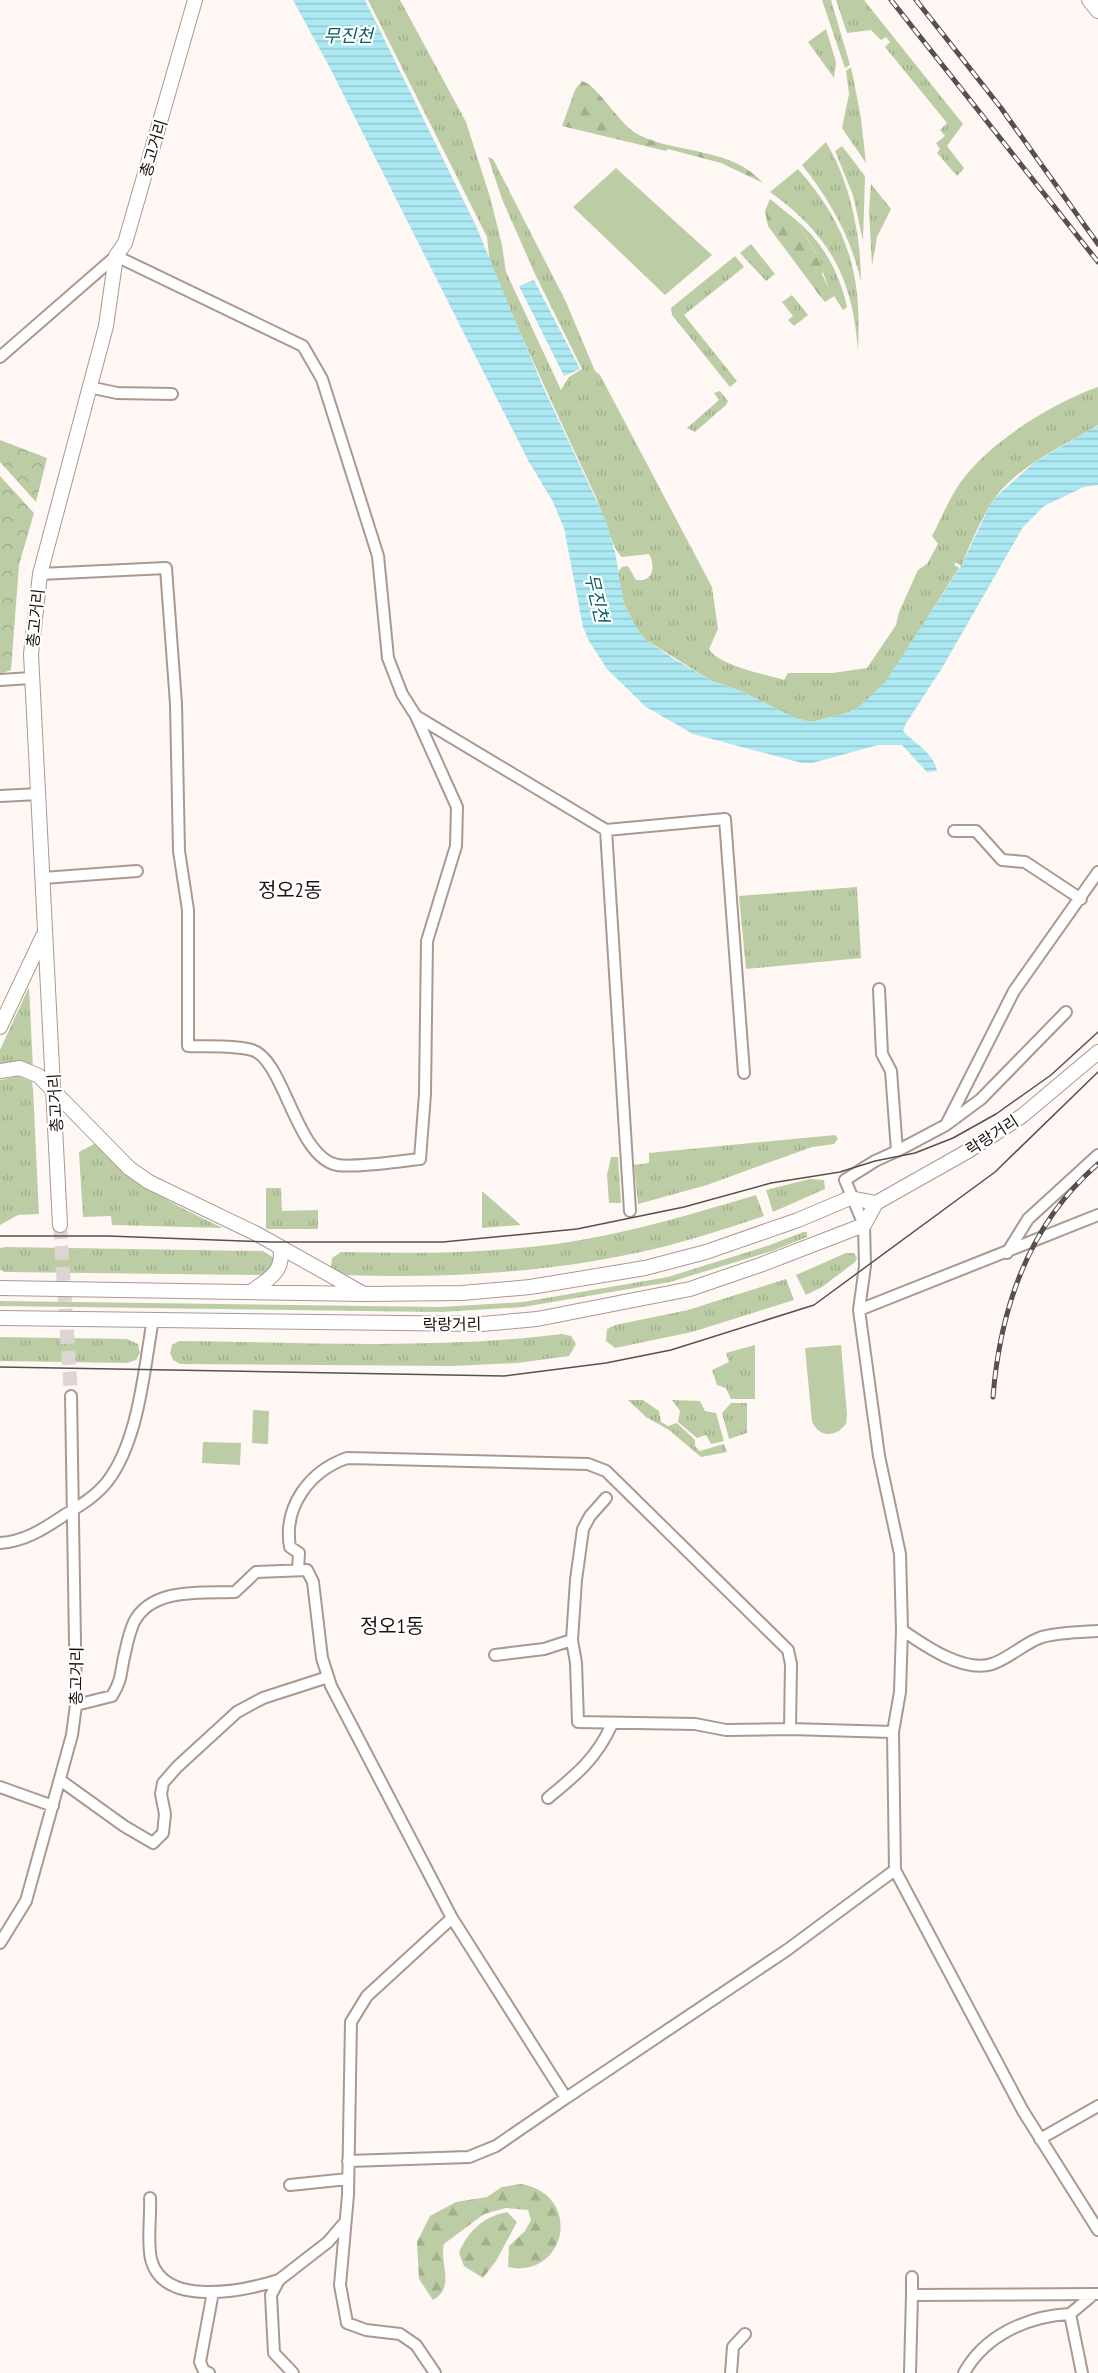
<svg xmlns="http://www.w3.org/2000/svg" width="1098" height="2373" font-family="'PT Sans Narrow','Noto Sans KR',sans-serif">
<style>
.grass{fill:url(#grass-tufts)}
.forest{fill:url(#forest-firs)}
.park{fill:url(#park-crowns)}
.garden{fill:#bccda5}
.water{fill:url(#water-rules)}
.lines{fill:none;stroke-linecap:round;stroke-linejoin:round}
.major-tunnel{stroke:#ddd5d1;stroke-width:14;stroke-dasharray:14 7;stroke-linecap:butt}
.minor-casing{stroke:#ab9990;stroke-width:14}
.major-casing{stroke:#ab9990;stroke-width:16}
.minor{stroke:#fff;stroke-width:10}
.major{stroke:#fff;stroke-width:14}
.tram{stroke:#57504c;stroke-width:1.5}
.rail-casing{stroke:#57504c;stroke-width:5}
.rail{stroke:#fff;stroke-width:3;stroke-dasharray:9;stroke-linecap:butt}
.labels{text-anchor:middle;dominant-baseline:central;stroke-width:4.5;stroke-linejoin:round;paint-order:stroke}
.street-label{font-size:16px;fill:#1a1310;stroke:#fff}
.water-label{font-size:18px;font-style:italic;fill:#075e68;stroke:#fff}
.quarter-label{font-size:20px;fill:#1a1310;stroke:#fff}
</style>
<defs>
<pattern id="grass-tufts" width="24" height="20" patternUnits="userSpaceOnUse" patternTransform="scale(1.5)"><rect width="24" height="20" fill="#bccda5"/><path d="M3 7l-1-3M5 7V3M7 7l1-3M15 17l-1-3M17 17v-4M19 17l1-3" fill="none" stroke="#a1af8d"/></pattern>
<pattern id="forest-firs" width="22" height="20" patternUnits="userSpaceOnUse" patternTransform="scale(1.5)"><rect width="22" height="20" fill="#bccda5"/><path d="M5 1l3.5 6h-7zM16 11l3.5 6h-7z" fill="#a1af8d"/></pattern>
<pattern id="park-crowns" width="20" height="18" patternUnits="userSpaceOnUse" patternTransform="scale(1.5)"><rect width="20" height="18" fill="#bccda5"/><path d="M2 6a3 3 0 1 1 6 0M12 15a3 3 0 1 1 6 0" fill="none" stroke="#a1af8d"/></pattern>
<pattern id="water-rules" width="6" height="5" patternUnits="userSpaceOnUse" patternTransform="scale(1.5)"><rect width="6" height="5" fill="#ade9f3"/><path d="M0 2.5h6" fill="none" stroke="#94c7cf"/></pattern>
</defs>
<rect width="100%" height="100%" fill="#fff7f3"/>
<path class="grass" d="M 368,0 L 400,0 L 466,122 L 490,197 L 502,245 L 506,272 L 561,390 L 569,377 L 582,369 L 535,274 L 502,199 L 488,157 L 493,159 L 566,302 L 595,371 L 600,375 L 712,587 L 718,629 L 709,649 C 719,666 765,674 784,680 L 788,673 L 833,673 L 867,668 L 896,625 L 899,612 L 918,570 L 927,564 L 938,544 L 932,536 C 941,519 949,499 960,483 C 988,443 1052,403 1098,387 L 1098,425 C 1062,447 1014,467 991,504 C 979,523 970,545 961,566 L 956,562 L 954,565 L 959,568 L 886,682 L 858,708 L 844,714 L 811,722 L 795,718 L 743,692 L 710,680 L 646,640 L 637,629 L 624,604 L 618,572 L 622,567 L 628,566 L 636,580 C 653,583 656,566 649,554 L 622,557 C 612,549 602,510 595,495 C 559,419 524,342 490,265 L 487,237 Z
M 822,0 L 831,0 L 850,65 L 845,68 Z
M 836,0 L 864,0 L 963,124 L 947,146 L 964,168 L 957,176 L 937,153 L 940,149 L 936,143 L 945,136 L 940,130 L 947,123 L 885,47 L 890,42 L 886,37 L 881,40 L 871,30 L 847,33 Z
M 826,29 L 836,62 L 834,78 L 808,42 Z
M 851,67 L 861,118 L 866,163 L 842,128 L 849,94 L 846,71 Z
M 826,142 C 850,182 861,235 861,282 C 851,237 830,200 802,165 Z
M 842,146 L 865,176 L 863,241 L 853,195 L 835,151 Z
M 798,169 C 849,227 862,275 858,351 C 853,279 830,235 770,192 Z
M 871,184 L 891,209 L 877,237 L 872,266 L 869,211 Z
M 796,220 C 823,242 840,274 847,307 L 843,310 L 834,296 L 825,302 L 820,296 L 829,289 L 816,253 Z
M 751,244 L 775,274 L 766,281 L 740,253 Z
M 735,256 L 744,267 L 684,315 L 737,381 L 730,387 L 672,315 L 671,308 Z
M 792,295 L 808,315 L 794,326 L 788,320 L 793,316 L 782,302 Z
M 720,391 L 728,401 L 726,405 L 695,432 L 687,428 L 719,400 L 714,393 Z
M 857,887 L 861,958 L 746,969 L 739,896 Z
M 29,987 L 33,1069 L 0,1067 L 0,1050 Z
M 18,1076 L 32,1082 L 33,1089 L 39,1214 L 18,1215 L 0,1225 L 0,1080 Z
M 835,1135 L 838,1139 L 834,1144 L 812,1147 L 707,1185 L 638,1204 L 634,1165 L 649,1163 L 649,1153 Z
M 96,1143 C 131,1185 175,1205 223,1228 L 112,1225 L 111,1216 L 83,1217 L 79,1152 Z
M 611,1157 L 618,1157 L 621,1203 L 609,1203 L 607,1175 Z
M 810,1179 L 824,1180 L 825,1189 L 773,1212 L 766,1190 Z
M 266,1188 L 281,1188 L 282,1211 L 318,1210 L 318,1229 L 266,1229 Z
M 482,1191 L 521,1225 L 482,1228 Z
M 756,1195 L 764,1216 C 722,1230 679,1244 636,1253 C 538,1274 441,1278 341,1275 L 331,1268 L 332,1258 L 341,1252 C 404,1253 466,1254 529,1247 C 606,1240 682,1217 756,1195 Z
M 803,1232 L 807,1232 L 807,1237 L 772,1251 L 670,1282 L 523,1307 L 441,1312 L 0,1306 L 0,1301 L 440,1307 L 523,1302 L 668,1277 L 770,1245 Z
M 6,1247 L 263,1251 L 274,1258 L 275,1267 L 263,1275 L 5,1272 L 0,1270 L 0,1248 Z
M 846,1253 L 854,1253 L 857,1258 L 855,1262 L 822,1287 L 806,1295 L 796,1275 Z
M 786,1279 L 794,1300 L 692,1332 L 615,1348 L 606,1341 L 607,1329 L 615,1325 L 688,1310 Z
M 562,1334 L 571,1336 L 576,1344 L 569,1356 L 517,1363 L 453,1366 L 180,1364 L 173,1360 L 170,1353 L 172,1345 L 179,1341 C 307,1342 435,1350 562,1334 Z
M 0,1337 L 127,1339 L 138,1344 L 140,1353 L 136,1360 L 127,1363 L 0,1361 Z
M 755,1345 L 755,1399 L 731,1399 L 726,1388 L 717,1385 L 712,1370 L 729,1362 L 726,1353 Z
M 628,1400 L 643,1400 L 659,1411 L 661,1422 L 668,1426 L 677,1423 L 695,1440 L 695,1446 L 700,1451 L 724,1444 L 727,1452 L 701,1457 L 669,1430 L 646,1417 Z
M 672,1400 L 700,1401 L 705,1411 L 716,1413 L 724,1441 L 711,1444 L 706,1435 L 697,1438 L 678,1422 L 680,1411 Z
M 731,1403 L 747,1403 L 747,1433 L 729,1439 L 722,1413 Z"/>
<path class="forest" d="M 582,81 C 598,85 619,125 639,135 C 677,154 732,147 763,183 L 721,163 L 668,149 L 666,151 L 562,126 L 575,90 Z
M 770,199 L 796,220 L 824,267 L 822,274 L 829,289 L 820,296 L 768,226 L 765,211 Z
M 521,2184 C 584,2195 566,2279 508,2267 L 509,2246 L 525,2231 L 531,2220 L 528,2210 L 506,2208 L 484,2214 L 444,2244 C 439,2263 456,2287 433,2300 L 419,2279 L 417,2242 L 430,2216 L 456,2202 L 487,2197 L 502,2187 Z
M 507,2212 L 517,2222 L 496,2261 L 483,2278 L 464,2266 L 459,2253 C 467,2232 484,2216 507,2212 Z"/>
<path class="park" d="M 0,440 L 47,458 L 36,502 L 0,462 Z
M 0,476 L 34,513 L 19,565 L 11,670 L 0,674 Z"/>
<path class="garden" d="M 616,168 L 712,255 L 665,295 L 573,207 Z
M 841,1345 L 847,1414 L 846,1424 L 839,1431 C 828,1437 818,1434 812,1422 L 805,1348 Z
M 253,1410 L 269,1411 L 268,1444 L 252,1443 Z
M 203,1442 L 241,1443 L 240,1465 L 202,1463 Z"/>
<path class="water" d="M 293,0 L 365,0 L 476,226 L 543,387 L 606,521 L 615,552 L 624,604 L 637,629 L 646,640 L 674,659 L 710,680 L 743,692 L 795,718 L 811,722 L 844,714 L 858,708 L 886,681 L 961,566 L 991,503 L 999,494 L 1035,462 L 1098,425 L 1098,485 L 1084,487 L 1044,506 L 1023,527 L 942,668 L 905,725 L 903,731 C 915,744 934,753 937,771 L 927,772 L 902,745 L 878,745 L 812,763 L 802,763 L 693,734 L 646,707 L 607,669 L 589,641 L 583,627 L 564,528 L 552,500 L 529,462 L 330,68 Z
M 534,280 L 580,369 L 564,376 L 519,286 Z"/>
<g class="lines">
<path class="major-tunnel" d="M 60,1225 L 71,1396"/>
<defs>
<path id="minor" d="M 0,357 L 116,256 L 303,346 L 322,379 L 378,556 L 388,658 L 402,694 L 416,716 L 606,830 L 725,819 L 744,1073
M 89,387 L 117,393 L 172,394
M 40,574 L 166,568 L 176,704 L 179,851 L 188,910 L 188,1046 C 208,1047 233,1045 252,1050 C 284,1059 296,1157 337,1165 C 357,1168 399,1161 420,1159 L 425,1094 L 427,941 L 456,846 L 457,807 L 416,716
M 0,680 L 31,678
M 0,796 L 39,794
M 606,830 L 630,1211
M 954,831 L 976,831 L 1002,860 L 1025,862 L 1081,899
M 43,878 L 137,871
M 879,989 L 882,1054 L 891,1071 L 897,1151 L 875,1161 L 845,1180 L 864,1225 L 865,1266 L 859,1310 L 879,1456 L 900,1554 L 902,1630 L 900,1692 L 893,1732 L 895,1870 L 1023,2111 L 1098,2230
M 946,1125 L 1014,991 L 1098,872
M 897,1151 L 946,1125 L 981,1099 L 1066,1012
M 1007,1253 L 1028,1219 L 1098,1155
M 859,1310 L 1098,1215
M 606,1498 L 590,1516 L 583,1529 L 576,1580 L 572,1640 L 576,1663 L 578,1722 L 695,1724 L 726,1730 L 790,1729
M 0,1543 C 23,1542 44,1529 63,1516 C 79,1506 95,1497 107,1482 C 139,1441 144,1369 153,1319
M 298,1569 L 299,1553 L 290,1547 C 283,1506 310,1471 347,1458 L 588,1464 L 606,1471 L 788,1650 L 791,1664 L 790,1729 L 893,1732
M 902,1630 C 925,1646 964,1673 992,1664 C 1010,1658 1024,1643 1042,1637 C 1060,1632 1080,1632 1098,1631
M 495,1655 L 544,1649 L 572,1640
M 76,1705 L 112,1696 C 123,1678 120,1672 125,1653 C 127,1643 130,1631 134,1622 C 152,1587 203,1593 235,1592 L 256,1572 L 307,1570 L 313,1582 L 322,1658 L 331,1686 L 452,1918 L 367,1996 L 351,2022 L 348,2195 L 340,2285 L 347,2323 L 366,2330 L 400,2334 L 416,2345 L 435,2373
M 60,1780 L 124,1826 L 153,1843 L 163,1833 L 165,1814 L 161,1794 L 163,1783 L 177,1767 L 237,1712 L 263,1698 L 328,1677
M 0,1787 L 53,1806
M 548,1798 C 576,1775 597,1758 612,1724
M 452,1918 L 566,2098 L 787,1950 L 895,1870
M 0,1943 L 26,1901 L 72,1735 L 76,1705 L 71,1396
M 1040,2139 L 1098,2106
M 348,2161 L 469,2157 L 496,2146 L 566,2098
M 290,2185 L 348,2179
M 150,2198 C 151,2217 147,2241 151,2259 C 163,2308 244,2291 279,2280
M 912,2295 L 912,2277
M 209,2373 L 204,2371 L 200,2362 L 213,2292
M 293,2373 L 274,2353 L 271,2295 L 279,2280 L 328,2242 L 345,2222
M 731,2373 L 733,2347 L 745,2334
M 910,2373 L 912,2295 L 1098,2294
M 964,2373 C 985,2335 1028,2316 1070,2314
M 1082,2373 L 1070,2314 L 1094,2294"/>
<path id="major" d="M 1089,0 L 1098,11
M 0,1027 L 43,936
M 0,1071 L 20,1068 L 39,1076 L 129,1168 L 149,1182 L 257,1234 L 362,1293
M 60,1225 L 31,654 L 40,574 L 106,326 L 116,256 L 125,243 L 195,0
M 0,1288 L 364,1294 L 462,1293 L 530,1287 L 645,1268 L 706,1252 L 798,1220 L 850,1198 L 876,1203
M 252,1291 C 269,1279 285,1271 280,1247
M 0,1318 L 482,1324 L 537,1319 L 690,1289 L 760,1265 L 864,1225 L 876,1203 L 968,1151 L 1022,1116 L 1098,1052"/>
</defs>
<use href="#minor" class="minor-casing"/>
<use href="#major" class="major-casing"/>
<use href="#minor" class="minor"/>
<use href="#major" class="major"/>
<path class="tram" d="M 0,1236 L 108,1236 L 270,1242 L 443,1242 L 577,1229 L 684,1207 L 771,1183 L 840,1172 L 875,1161 L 915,1153 L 953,1138 L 996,1114 L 1051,1075 L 1098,1032
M 0,1367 L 504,1376 L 606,1363 L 671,1350 L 814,1305 L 995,1172 L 1098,1072"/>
<defs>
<path id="rail" d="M 891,0 L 1098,262
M 916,0 L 1001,108 L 1098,244
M 993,1397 C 1000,1309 1029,1224 1098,1164"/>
</defs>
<use href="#rail" class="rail-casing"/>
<use href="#rail" class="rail"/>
</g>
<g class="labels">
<g class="street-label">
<text transform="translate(153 148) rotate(-73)">총고거리</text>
<text transform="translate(35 618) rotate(-84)">총고거리</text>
<text transform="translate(55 1103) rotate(-93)">총고거리</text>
<text transform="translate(992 1135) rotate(-33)">락랑거리</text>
<text transform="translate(452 1324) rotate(-1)">락랑거리</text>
<text transform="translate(76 1676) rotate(-89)">총고거리</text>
</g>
<g class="water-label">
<text x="348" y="35">무진천</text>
<text transform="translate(597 598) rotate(77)">무진천</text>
</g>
<g class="quarter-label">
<text x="290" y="890">정오2동</text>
<text x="392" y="1626">정오1동</text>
</g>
</g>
</svg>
